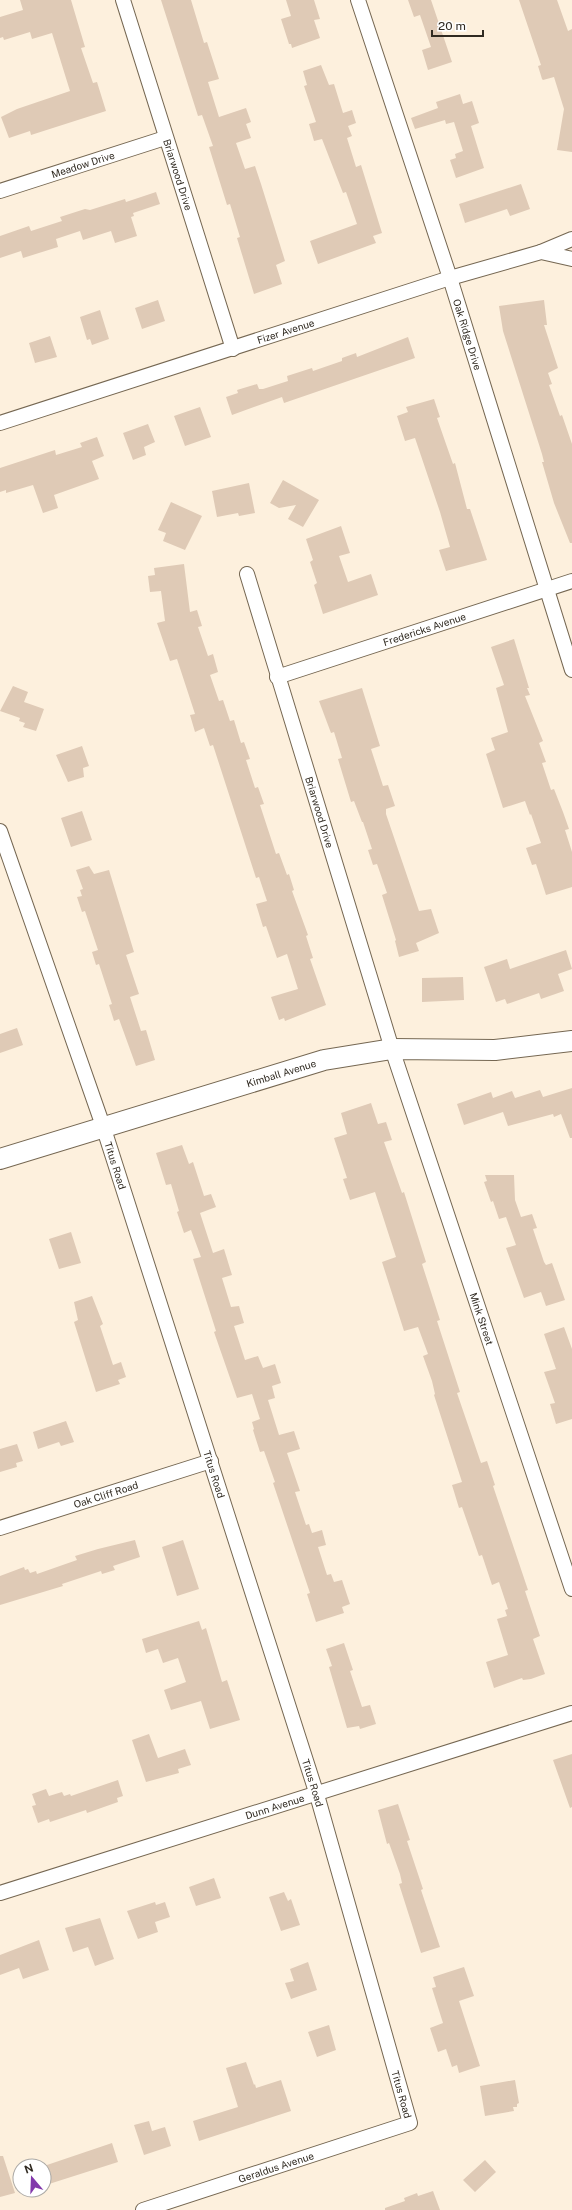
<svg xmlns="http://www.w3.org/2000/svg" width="572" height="2210" font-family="'Public Sans',sans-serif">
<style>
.building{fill:#dfcab6}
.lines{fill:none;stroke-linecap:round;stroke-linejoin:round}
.street-casing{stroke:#756752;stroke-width:16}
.secondary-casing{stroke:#756752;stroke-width:22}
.street{stroke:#fff;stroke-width:14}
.secondary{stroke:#fff;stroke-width:20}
.labels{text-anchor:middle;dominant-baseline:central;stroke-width:3.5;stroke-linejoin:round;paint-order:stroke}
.street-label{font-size:10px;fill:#302a21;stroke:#fff}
</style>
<rect width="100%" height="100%" fill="#fdf0dd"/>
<path class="building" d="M 20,0 L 71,0 L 85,47 L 81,48 L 93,83 L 97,82 L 106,111 L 31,135 L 30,131 L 9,138 L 1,117 L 17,109 L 70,91 L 52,33 L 32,39 L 30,32 L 4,40 L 3,37 L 0,38 L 0,17 L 23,10 Z
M 161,0 L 191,0 L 204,43 L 207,42 L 219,79 L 208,82 L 219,117 L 246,108 L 251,122 L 246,124 L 251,138 L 236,143 L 245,169 L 255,166 L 261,184 L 285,261 L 276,265 L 282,284 L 254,294 L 237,238 L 240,237 L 230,204 L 227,205 L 209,147 L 213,146 L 202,115 L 198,116 Z
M 286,0 L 314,0 L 320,19 L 314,20 L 320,38 L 292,48 L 291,44 L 289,44 L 281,19 L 291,16 Z
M 408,0 L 431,0 L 452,62 L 428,70 L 422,50 L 431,47 L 420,15 L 414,17 Z
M 519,0 L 557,0 L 568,31 L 572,29 L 572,152 L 557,150 L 564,109 L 554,77 L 543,80 L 542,79 L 538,66 L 541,65 Z
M 321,65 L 329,85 L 334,84 L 343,113 L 352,110 L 356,123 L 348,126 L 352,136 L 347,138 L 356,167 L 361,165 L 382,233 L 373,236 L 376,243 L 318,264 L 310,241 L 357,224 L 346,192 L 343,193 L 322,139 L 314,141 L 309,124 L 316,122 L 304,86 L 307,85 L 303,71 Z
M 460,94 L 463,104 L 472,101 L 479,123 L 471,126 L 484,168 L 456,178 L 450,160 L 456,158 L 455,154 L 463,151 L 454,122 L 446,124 L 445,120 L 415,129 L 411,118 L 438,108 L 436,102 Z
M 521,184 L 530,209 L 510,216 L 507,209 L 465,223 L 459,204 Z
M 156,192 L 160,204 L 133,213 L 134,216 L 131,217 L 137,236 L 115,243 L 111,231 L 83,240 L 80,231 L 56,239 L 58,247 L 23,258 L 21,251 L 0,258 L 0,236 L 29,226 L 31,231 L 62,221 L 60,217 L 85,209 L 90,210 L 125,199 L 126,202 Z
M 158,300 L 165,321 L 142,329 L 135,308 Z
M 544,300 L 547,325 L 544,325 L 558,368 L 548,373 L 552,384 L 549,385 L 560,416 L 562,415 L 572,444 L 572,543 L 570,543 L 554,503 L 542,462 L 544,462 L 542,454 L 503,331 L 499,306 Z
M 100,310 L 109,339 L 92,345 L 90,339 L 87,340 L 80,317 Z
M 50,336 L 57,357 L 35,363 L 29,343 Z
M 408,337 L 415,358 L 284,403 L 282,397 L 232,415 L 226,397 L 238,393 L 237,390 L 257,384 L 259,389 L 263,389 L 288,381 L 287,376 L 312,368 L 313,371 L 342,361 L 342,358 L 356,353 L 357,357 Z
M 434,399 L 440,417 L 437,418 L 446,444 L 453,464 L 455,463 L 467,509 L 470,509 L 487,560 L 446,571 L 439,550 L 450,547 L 440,512 L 415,438 L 405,441 L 397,416 L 408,412 L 406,407 Z
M 200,407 L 211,437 L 185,446 L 174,416 Z
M 148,424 L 155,442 L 144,447 L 146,455 L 133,460 L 123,433 Z
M 97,437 L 104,456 L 92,461 L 99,479 L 54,495 L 58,508 L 43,513 L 33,485 L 6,493 L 6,490 L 0,492 L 0,468 L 55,450 L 56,455 L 82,447 L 80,443 Z
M 283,480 L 319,500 L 303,527 L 288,519 L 296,505 L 279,508 L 270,503 Z
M 249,483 L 255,513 L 239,516 L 238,513 L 217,517 L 212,491 Z
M 171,502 L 202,516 L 185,550 L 163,541 L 166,533 L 158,530 Z
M 341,526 L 350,553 L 339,556 L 348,582 L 371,574 L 378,595 L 323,614 L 314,585 L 317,583 L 310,562 L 313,560 L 306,539 Z
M 184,564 L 190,612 L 197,610 L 202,626 L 198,627 L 208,656 L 213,654 L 218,672 L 210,675 L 219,701 L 223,700 L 230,721 L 234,720 L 241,743 L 244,742 L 250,759 L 246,760 L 255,788 L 258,787 L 264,804 L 260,805 L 276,854 L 279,853 L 287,875 L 289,874 L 294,890 L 292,891 L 308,935 L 306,936 L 313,958 L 310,959 L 326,1005 L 285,1021 L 284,1018 L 279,1020 L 271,997 L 298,989 L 287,954 L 277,958 L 266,926 L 263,927 L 256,904 L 267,901 L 259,877 L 256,878 L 213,745 L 210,746 L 204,728 L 195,732 L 190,715 L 195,714 L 177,659 L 170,661 L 157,623 L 165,621 L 161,591 L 150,592 L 148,576 L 155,575 L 154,568 Z
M 514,639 L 529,688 L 527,688 L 530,695 L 525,696 L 543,741 L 539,743 L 546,762 L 542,763 L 551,790 L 554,789 L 563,812 L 569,829 L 565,830 L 572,852 L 572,887 L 546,895 L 536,864 L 532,865 L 526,848 L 541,843 L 531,814 L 530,815 L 525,801 L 503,808 L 486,754 L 495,750 L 491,738 L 508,732 L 496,688 L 504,685 L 491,647 Z
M 13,686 L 28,692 L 24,702 L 44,709 L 36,731 L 23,727 L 25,723 L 19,721 L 20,718 L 0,711 Z
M 362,688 L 380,746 L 371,749 L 383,786 L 388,785 L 395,806 L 386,809 L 386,814 L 419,911 L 431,909 L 439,933 L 416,943 L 419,951 L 399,957 L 395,941 L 396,940 L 382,895 L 387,893 L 377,864 L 373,865 L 368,850 L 372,849 L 363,822 L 362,822 L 354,801 L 351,802 L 338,759 L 342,758 L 334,732 L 331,733 L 319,701 Z
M 82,746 L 89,766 L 83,768 L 84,777 L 68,782 L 56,755 Z
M 82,811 L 92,840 L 71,847 L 61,818 Z
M 89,866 L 94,874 L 109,870 L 134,952 L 126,955 L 139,994 L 130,997 L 141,1031 L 146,1030 L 155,1060 L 136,1066 L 119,1019 L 114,1021 L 109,1005 L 112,1004 L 99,964 L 96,965 L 92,952 L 98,950 L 85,911 L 82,912 L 77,897 L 82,896 L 80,890 L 83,889 L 76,870 Z
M 566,950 L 572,969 L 558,974 L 564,991 L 541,999 L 539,993 L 507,1004 L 505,999 L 496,1002 L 484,967 L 507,959 L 510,969 Z
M 463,977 L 464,1000 L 422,1002 L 422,978 Z
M 17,1028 L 23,1045 L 0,1053 L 0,1034 Z
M 572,1088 L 572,1138 L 570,1138 L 561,1114 L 554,1117 L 553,1114 L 508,1126 L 503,1112 L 464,1125 L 457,1104 L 491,1092 L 493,1098 L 512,1091 L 515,1098 L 540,1090 L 543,1097 Z
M 371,1103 L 378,1124 L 386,1122 L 392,1140 L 384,1142 L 402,1193 L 404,1192 L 426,1262 L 422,1264 L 440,1320 L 437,1321 L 460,1392 L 457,1393 L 481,1463 L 487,1461 L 495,1485 L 493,1486 L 528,1590 L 525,1591 L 540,1636 L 533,1639 L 545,1674 L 531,1679 L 523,1680 L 522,1678 L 494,1688 L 486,1662 L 508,1655 L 497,1619 L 507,1616 L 505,1610 L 508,1609 L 499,1582 L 492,1585 L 482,1555 L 479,1556 L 462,1507 L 459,1508 L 452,1485 L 462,1482 L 434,1395 L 435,1394 L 432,1381 L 423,1356 L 428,1354 L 418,1327 L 404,1331 L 382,1262 L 396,1257 L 375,1192 L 350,1200 L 343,1179 L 347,1178 L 334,1138 L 347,1134 L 341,1113 Z
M 182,1145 L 189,1164 L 193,1162 L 204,1196 L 211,1194 L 216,1207 L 200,1213 L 213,1253 L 224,1249 L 232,1275 L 222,1278 L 231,1307 L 239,1306 L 244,1323 L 234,1326 L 245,1360 L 258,1356 L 263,1368 L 275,1364 L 281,1383 L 272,1386 L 275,1398 L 268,1400 L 279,1435 L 294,1431 L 300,1449 L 287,1453 L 300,1491 L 295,1492 L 306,1525 L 309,1524 L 312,1533 L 322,1530 L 326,1545 L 318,1547 L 327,1575 L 331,1574 L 334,1582 L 342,1580 L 350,1604 L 342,1607 L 344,1613 L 316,1622 L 307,1594 L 310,1593 L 273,1483 L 275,1482 L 264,1451 L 260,1452 L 253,1430 L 254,1429 L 252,1422 L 260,1419 L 252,1394 L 237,1398 L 214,1332 L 216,1331 L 193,1259 L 201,1257 L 191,1230 L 184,1233 L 177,1212 L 179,1211 L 171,1184 L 166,1185 L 156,1153 Z
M 485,1175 L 514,1175 L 515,1200 L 521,1217 L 532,1214 L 537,1228 L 533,1229 L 544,1262 L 546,1265 L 552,1263 L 565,1300 L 546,1306 L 541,1292 L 524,1298 L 506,1248 L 516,1245 L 506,1217 L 499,1219 L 493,1201 L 491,1202 L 484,1182 L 487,1181 Z
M 71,1232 L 81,1263 L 59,1269 L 49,1239 Z
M 92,1296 L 103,1324 L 100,1326 L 113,1365 L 121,1362 L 126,1377 L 118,1380 L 120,1384 L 96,1392 L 74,1322 L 78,1320 L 74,1302 Z
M 564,1327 L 572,1349 L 572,1419 L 556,1424 L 550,1404 L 555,1403 L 544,1372 L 556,1369 L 544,1334 Z
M 66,1421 L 74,1442 L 61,1446 L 59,1442 L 38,1449 L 33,1432 Z
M 17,1444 L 23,1461 L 16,1463 L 17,1467 L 0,1472 L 0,1449 Z
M 135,1540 L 140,1557 L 113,1566 L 115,1570 L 102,1574 L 101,1571 L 62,1584 L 63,1586 L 0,1605 L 0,1576 L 24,1567 L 25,1570 L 28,1569 L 30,1573 L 36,1571 L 37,1574 L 77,1560 L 75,1556 L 98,1549 Z
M 183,1540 L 199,1589 L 177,1596 L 162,1547 Z
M 199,1621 L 202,1630 L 206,1628 L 222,1682 L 227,1680 L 240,1720 L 210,1729 L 201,1701 L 171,1710 L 164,1690 L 186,1682 L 178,1658 L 163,1663 L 158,1649 L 146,1653 L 142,1639 Z
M 344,1643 L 353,1670 L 350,1671 L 362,1707 L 370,1705 L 376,1724 L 360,1729 L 359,1726 L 347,1728 L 329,1667 L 332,1666 L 326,1649 Z
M 149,1734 L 158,1758 L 185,1749 L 191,1765 L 178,1769 L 179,1773 L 146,1782 L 132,1740 Z
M 572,1754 L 572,1807 L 570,1808 L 553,1760 Z
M 118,1780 L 123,1796 L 117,1798 L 118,1802 L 87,1813 L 86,1810 L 50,1822 L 49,1819 L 38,1823 L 32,1806 L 36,1805 L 32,1794 L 46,1789 L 49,1796 L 62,1792 L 64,1796 L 70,1794 L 71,1796 Z
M 398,1804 L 410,1840 L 407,1841 L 423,1889 L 421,1890 L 440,1947 L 421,1953 L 399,1884 L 402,1883 L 400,1874 L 389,1843 L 387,1844 L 378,1810 Z
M 214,1878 L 221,1898 L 196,1906 L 189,1887 Z
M 284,1892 L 288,1901 L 291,1899 L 300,1925 L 281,1931 L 269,1897 Z
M 155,1902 L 156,1905 L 165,1902 L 170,1917 L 155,1922 L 158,1932 L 138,1939 L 127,1911 Z
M 100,1918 L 114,1959 L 95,1966 L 88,1947 L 73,1952 L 65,1928 Z
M 39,1940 L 49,1970 L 23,1979 L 19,1968 L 0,1975 L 0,1955 Z
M 308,1962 L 317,1990 L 291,1999 L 285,1983 L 294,1981 L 290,1969 Z
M 464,1967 L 474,1996 L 459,2001 L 480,2066 L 459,2073 L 457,2065 L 452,2067 L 446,2049 L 438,2052 L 430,2028 L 443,2023 L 432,1988 L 436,1987 L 433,1977 Z
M 329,2025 L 336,2050 L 317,2057 L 308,2032 Z
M 246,2062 L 254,2085 L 255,2084 L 256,2088 L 281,2080 L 291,2111 L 199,2141 L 193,2121 L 238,2107 L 226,2068 Z
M 515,2080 L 519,2103 L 517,2104 L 517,2107 L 513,2107 L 514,2111 L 485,2116 L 480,2086 Z
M 149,2121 L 152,2131 L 165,2127 L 171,2146 L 144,2155 L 134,2125 Z
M 112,2143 L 118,2162 L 49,2184 L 48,2182 L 44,2184 L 44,2166 Z
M 0,2156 L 3,2156 L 15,2193 L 0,2197 Z
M 485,2160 L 496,2172 L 475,2192 L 463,2180 Z
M 433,2191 L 440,2210 L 385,2210 L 385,2208 L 405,2201 L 404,2198 L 417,2193 L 418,2196 Z"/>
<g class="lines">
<defs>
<g id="street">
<path id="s1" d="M 123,0 L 233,349"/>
<path id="s2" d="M 358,0 L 450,278 L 572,670"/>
<path id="s3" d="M 0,191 L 165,138"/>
<path d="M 541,252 L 572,239"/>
<path id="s4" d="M 0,423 L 450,278 L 541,252 L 572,259"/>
<path id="s5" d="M 247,574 L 392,1049 L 572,1589"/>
<path id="s6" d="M 277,677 L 572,581"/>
<path id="s7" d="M 0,831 L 103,1126 L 317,1795 L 410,2123 L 143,2210"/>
<path id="s8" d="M 0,1528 L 211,1461"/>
<path id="s9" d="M 0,1893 L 572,1713"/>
</g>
<g id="secondary">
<path id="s10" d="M 0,1159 L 324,1060 L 392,1049 L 495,1050 L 572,1041"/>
</g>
</defs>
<use href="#street" class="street-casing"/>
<use href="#secondary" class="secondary-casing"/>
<use href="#street" class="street"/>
<use href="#secondary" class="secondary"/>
</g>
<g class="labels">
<g class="street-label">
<text stroke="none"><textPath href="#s3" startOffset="87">Meadow Drive</textPath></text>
<text stroke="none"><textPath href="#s1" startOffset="183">Briarwood Drive</textPath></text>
<text stroke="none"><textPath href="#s4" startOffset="300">Fizer Avenue</textPath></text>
<text stroke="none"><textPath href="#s2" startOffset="352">Oak Ridge Drive</textPath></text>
<text stroke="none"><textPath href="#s6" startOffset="155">Fredericks Avenue</textPath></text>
<text stroke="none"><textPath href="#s5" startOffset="249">Briarwood Drive</textPath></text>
<text stroke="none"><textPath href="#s10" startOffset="294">Kimball Avenue</textPath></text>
<text stroke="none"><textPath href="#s7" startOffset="354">Titus Road</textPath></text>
<text stroke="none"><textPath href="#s5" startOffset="781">Mink Street</textPath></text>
<text stroke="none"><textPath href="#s7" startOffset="678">Titus Road</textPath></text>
<text stroke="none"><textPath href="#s8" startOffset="111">Oak Cliff Road</textPath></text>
<text stroke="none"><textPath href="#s7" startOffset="1002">Titus Road</textPath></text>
<text stroke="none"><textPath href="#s9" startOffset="288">Dunn Avenue</textPath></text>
<text stroke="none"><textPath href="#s7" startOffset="1326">Titus Road</textPath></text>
<text transform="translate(276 2167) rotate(-18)">Geraldus Avenue</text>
</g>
</g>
<g transform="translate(32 2178) rotate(341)"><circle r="19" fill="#ffffff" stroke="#acaaa6"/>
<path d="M0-3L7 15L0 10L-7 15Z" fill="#8239ab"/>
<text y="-6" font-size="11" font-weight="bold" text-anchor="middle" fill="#302a21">N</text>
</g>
<path d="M432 30v6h51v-6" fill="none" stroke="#302a21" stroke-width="2"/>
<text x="438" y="30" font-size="12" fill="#302a21" stroke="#ffffff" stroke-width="3" paint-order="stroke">20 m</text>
</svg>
